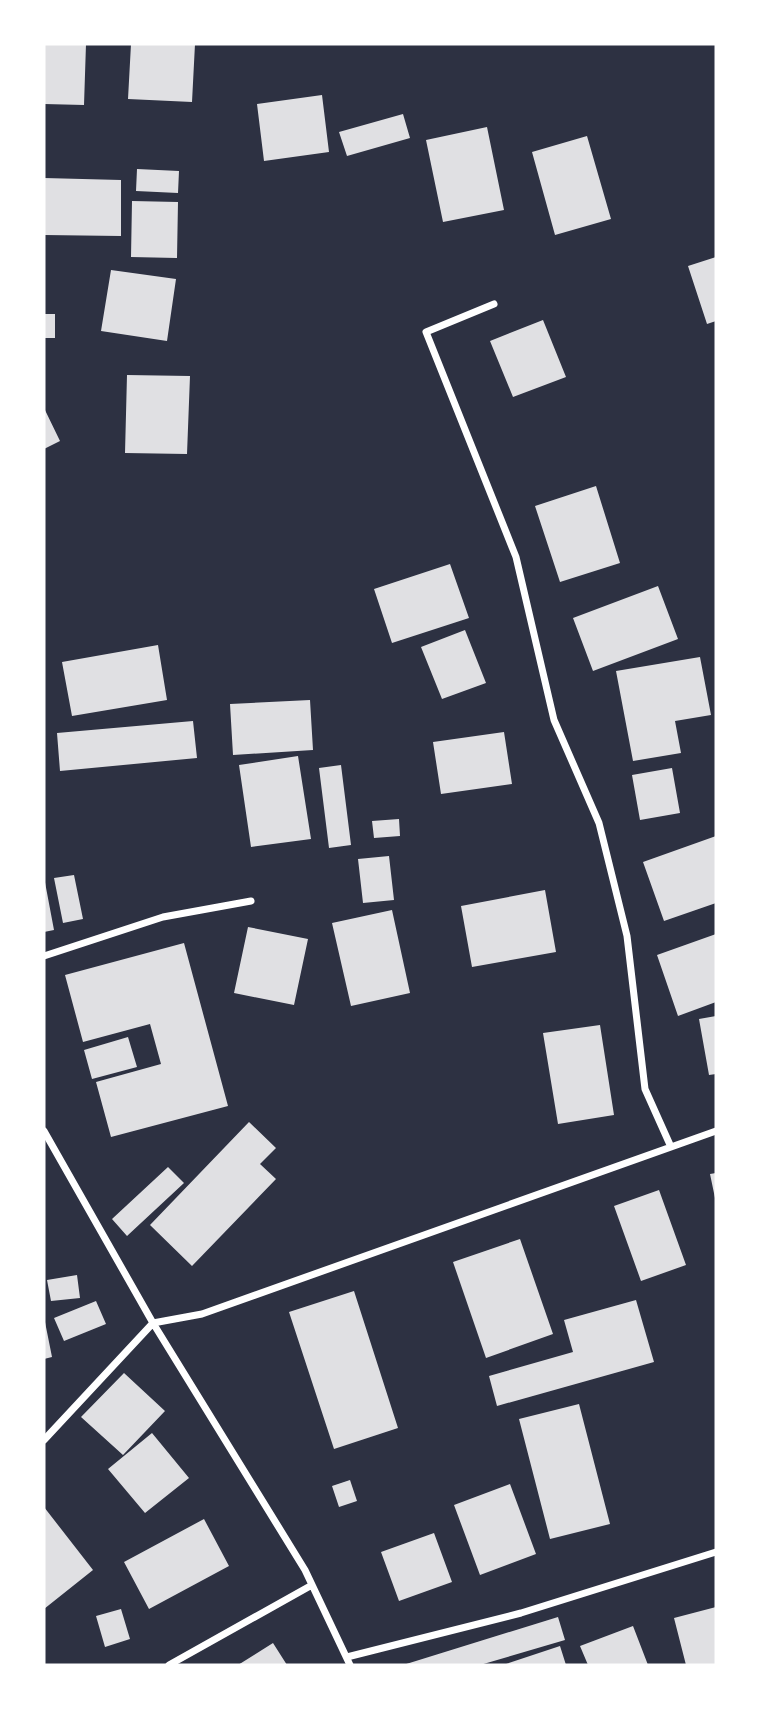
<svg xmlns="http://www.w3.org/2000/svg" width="760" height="1709" font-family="'Public Sans',sans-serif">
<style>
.building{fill:#e0e0e3}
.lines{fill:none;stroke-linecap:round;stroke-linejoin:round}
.minor{stroke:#fff;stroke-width:7}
</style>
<rect width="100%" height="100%" fill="#2d3142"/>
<path class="building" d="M 44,44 L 86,44 L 84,105 L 44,104 Z
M 131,44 L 195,44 L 192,102 L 128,99 Z
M 322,95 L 329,152 L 264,161 L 257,104 Z
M 403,114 L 410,138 L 347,156 L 339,132 Z
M 487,127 L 504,210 L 443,222 L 426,140 Z
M 587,136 L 611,219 L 555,235 L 532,152 Z
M 137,169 L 179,171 L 178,193 L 136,191 Z
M 44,178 L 121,180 L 121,236 L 44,235 Z
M 132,201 L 178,202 L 177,258 L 131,257 Z
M 716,257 L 716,321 L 707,324 L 688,266 Z
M 111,270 L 176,279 L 167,341 L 101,331 Z
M 44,314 L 55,314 L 55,338 L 44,338 Z
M 543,320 L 566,377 L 513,397 L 490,341 Z
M 127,375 L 190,376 L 187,454 L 125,453 Z
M 44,408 L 60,441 L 44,449 Z
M 596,486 L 620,563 L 560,582 L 535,506 Z
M 450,564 L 469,618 L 392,643 L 374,589 Z
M 658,586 L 678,639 L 593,671 L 573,618 Z
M 465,630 L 486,683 L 442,699 L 421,647 Z
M 158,645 L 167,700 L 72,716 L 62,662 Z
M 700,657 L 711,715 L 675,721 L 681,753 L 633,761 L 616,671 Z
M 310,700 L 313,750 L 233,755 L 230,704 Z
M 193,721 L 197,758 L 60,771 L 57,733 Z
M 504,732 L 512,784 L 441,794 L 433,742 Z
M 298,756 L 311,839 L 251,847 L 239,765 Z
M 341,765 L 351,845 L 329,848 L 319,768 Z
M 672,768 L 680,813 L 640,820 L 632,775 Z
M 399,819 L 400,836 L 374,838 L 372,821 Z
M 716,836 L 716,903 L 664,921 L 643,862 Z
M 389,856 L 394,900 L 363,903 L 358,859 Z
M 74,875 L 83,919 L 63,923 L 54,878 Z
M 44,877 L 54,930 L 44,932 Z
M 545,890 L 556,952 L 472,967 L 461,906 Z
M 392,910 L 410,993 L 351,1006 L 332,923 Z
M 248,927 L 308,939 L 294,1005 L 234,993 Z
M 716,934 L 716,1002 L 678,1016 L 657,955 Z
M 184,943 L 228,1106 L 111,1137 L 96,1082 L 161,1064 L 150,1024 L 83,1042 L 65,975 Z
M 716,1016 L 716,1074 L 709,1075 L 699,1019 Z
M 600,1025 L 614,1115 L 558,1124 L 543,1033 Z
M 128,1037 L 137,1067 L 92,1079 L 84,1050 Z
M 249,1122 L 276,1148 L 260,1164 L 276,1179 L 192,1266 L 150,1225 Z
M 168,1167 L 184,1183 L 127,1236 L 112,1219 Z
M 716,1173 L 716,1198 L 715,1198 L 710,1174 Z
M 659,1190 L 686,1265 L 641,1281 L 614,1206 Z
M 520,1239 L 553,1334 L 486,1358 L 453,1262 Z
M 77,1275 L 80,1298 L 51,1301 L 47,1280 Z
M 354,1291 L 398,1428 L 334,1449 L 289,1312 Z
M 636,1300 L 654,1362 L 497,1406 L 489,1376 L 573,1352 L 564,1320 Z
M 96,1301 L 106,1324 L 64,1341 L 54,1318 Z
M 44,1317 L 52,1357 L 44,1359 Z
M 124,1373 L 165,1411 L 123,1455 L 81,1417 Z
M 579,1404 L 610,1524 L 550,1539 L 519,1419 Z
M 152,1433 L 189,1478 L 145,1513 L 108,1469 Z
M 350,1480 L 357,1501 L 339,1507 L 332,1486 Z
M 510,1484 L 536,1554 L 480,1575 L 454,1505 Z
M 44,1507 L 93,1570 L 44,1609 Z
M 204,1519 L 229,1566 L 149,1609 L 124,1562 Z
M 434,1533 L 452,1582 L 399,1601 L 381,1552 Z
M 716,1607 L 716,1665 L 686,1665 L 674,1618 Z
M 121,1609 L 130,1639 L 105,1647 L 96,1616 Z
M 558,1617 L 565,1640 L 480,1665 L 403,1665 Z
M 633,1626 L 648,1665 L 588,1665 L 580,1646 Z
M 273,1643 L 287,1665 L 238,1665 Z
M 560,1646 L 566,1665 L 503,1665 Z"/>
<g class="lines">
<path class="minor" d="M 494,304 L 426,332 L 516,557 L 554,720 L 599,823 L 627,936 L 645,1089 L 671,1147
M 44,956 L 163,917 L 251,901
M 44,1131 L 153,1323 L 305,1570 L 350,1665
M 44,1440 L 153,1323 L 202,1314 L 716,1131
M 347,1657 L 521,1613 L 716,1552
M 169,1665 L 312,1585"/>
</g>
<rect width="760" height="1709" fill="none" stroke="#ffffff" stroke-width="91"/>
</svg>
